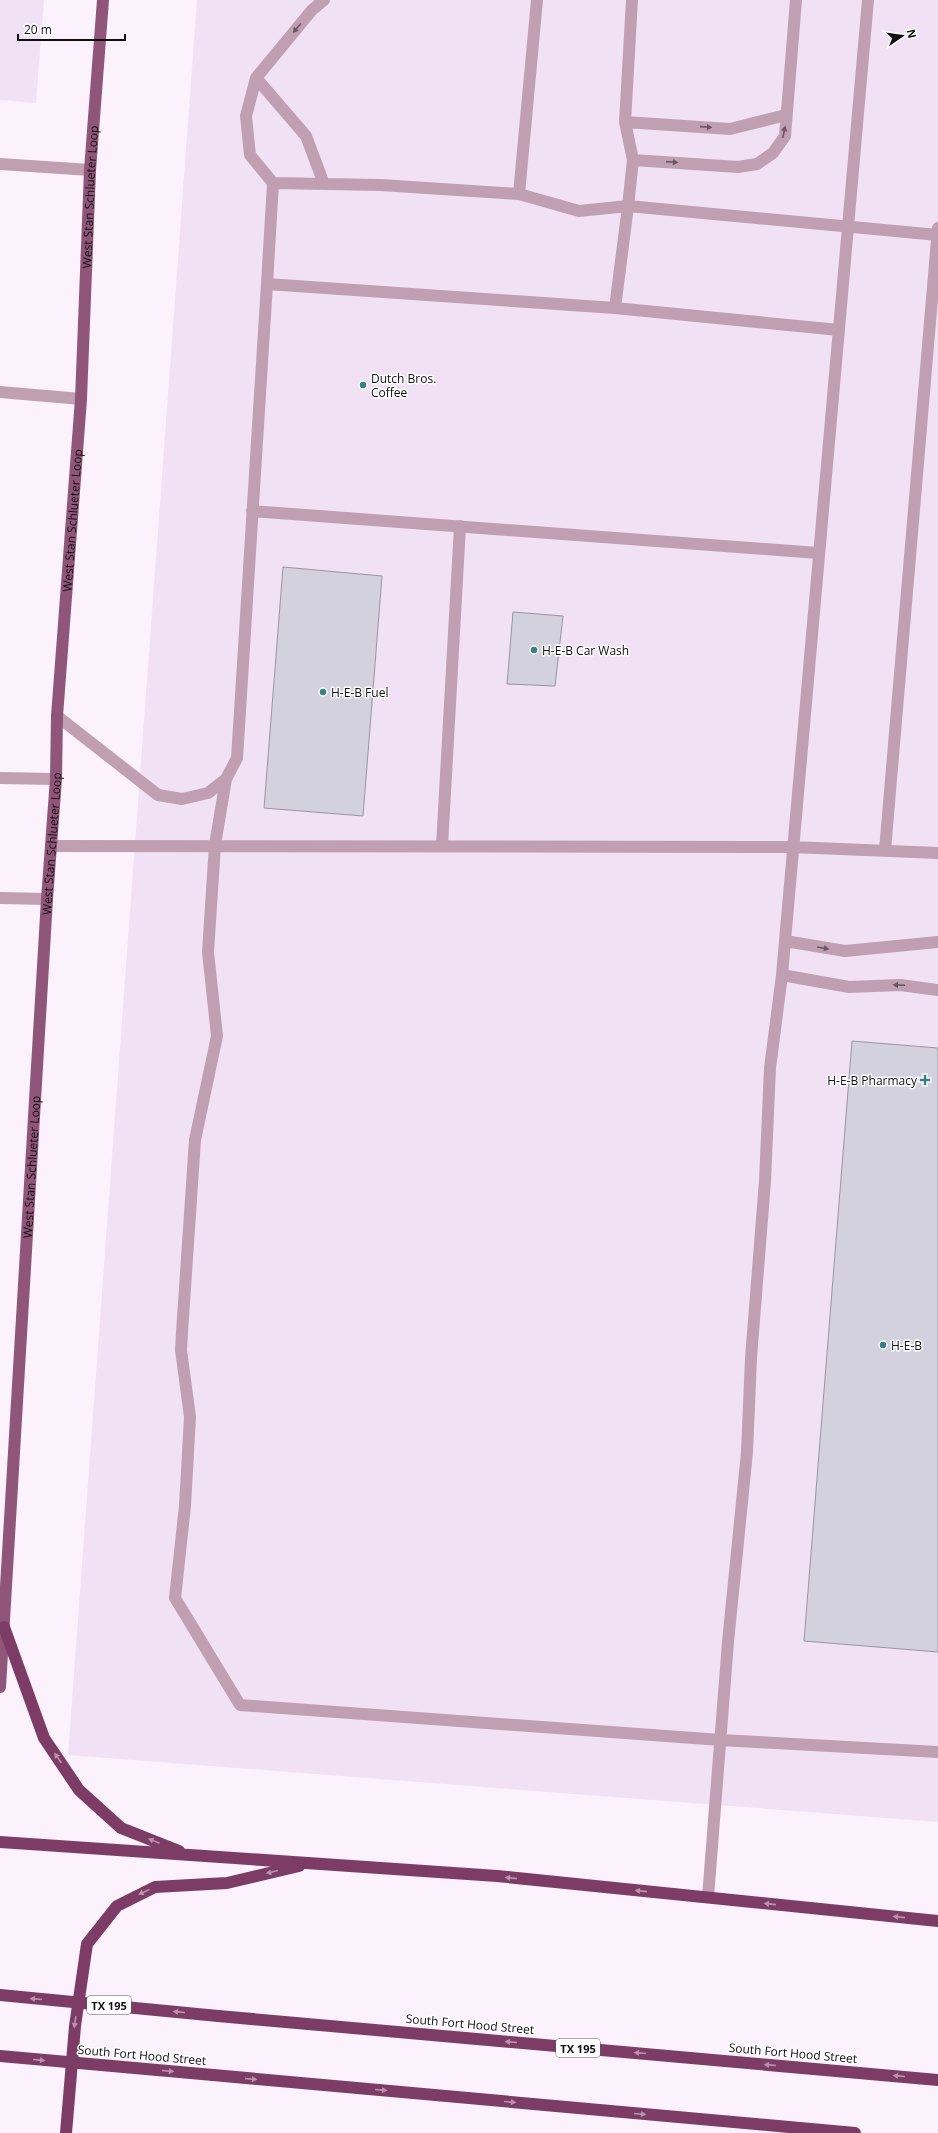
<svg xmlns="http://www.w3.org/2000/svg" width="938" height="2133" font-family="'Open Sans',sans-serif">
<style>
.built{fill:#f0e2f4}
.building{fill:#d3d1de;stroke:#9795a1}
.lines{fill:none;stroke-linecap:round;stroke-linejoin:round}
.minor{stroke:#c09fb2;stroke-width:12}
.major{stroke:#90567a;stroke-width:12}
.highway{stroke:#7d3c66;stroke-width:12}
.highway-bridge{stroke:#7d3c66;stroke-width:12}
.oneway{fill:#685662}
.oneway2{fill:#b894ab}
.poi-dot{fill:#388083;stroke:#fff;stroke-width:1.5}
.labels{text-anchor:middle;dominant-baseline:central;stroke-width:3;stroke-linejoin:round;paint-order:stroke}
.shield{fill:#fff;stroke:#585658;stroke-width:1}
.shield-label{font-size:11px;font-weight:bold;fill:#100d11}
.street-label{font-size:12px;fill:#100d11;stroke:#fff}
.poi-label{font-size:12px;fill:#100d11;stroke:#fff;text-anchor:start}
</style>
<rect width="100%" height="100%" fill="#fbf2fd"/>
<path class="built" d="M 0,0 L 44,0 L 36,103 L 0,100 Z
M 197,0 L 938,0 L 938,1822 L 68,1755 Z"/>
<path class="building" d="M 283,567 L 382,576 L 363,816 L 264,808 Z
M 513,612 L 563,616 L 555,686 L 507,684 Z
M 852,1041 L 938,1048 L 938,1652 L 804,1641 Z"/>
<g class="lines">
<path class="minor" d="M 256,78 L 306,136 L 324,184
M 625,122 L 730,129 L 786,115
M 633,160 L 738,167 L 757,164 L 773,153 L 785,136 L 796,0
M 0,164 L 90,170
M 273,183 L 381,185 L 519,194 L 579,211 L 628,206 L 633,160 L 625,122 L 632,0
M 519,194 L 537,0
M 267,284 L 273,183 L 250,155 L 246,116 L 256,78 L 312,10 L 324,0
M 839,330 L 615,308 L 628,206 L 938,235
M 0,392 L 81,399
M 252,511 L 818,553
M 57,716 L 158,795 L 182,799 L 208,793 L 226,779 L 237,758 L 267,284 L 615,308
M 0,778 L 56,779
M 226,779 L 215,845 L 208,952 L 217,1036 L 195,1140 L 182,1332 L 181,1350 L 190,1417 L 185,1506 L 175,1598 L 240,1705 L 721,1740 L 938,1752
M 51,846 L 792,847 L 938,853
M 442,846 L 460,526
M 885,850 L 938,228
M 0,898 L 47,899
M 785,941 L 845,951 L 938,942
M 782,975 L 849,987 L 900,985 L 938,990
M 708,1897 L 728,1642 L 747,1452 L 751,1358 L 765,1181 L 770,1068 L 782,975 L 868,0"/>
<path class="major" id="s1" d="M 0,1687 L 47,899 L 56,779 L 57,716 L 81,399 L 90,170 L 103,0"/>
<path class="highway" d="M 4,1627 L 44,1738 L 79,1790 L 121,1828 L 179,1851
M 0,1842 L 497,1876 L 938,1921
M 218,2016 L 938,2080
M 213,2075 L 855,2133
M 66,2133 L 75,2026 L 87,1944 L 117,1906 L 155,1887 L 227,1883 L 299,1866"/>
<path class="highway-bridge" d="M 0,1995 L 218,2016
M 0,2056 L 213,2075"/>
</g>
<defs><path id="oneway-solid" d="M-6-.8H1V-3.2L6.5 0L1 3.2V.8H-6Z"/></defs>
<g class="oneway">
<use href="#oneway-solid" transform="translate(297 28) rotate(130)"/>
<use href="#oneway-solid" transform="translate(706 127) rotate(4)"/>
<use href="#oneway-solid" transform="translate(784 132) rotate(-79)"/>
<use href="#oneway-solid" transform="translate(672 162) rotate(4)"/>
<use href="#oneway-solid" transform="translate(823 948) rotate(10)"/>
<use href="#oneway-solid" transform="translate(899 985) rotate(-178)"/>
</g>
<g class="oneway2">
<use href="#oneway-solid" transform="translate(58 1758) rotate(-124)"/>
<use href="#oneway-solid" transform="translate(154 1841) rotate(-158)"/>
<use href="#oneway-solid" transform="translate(272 1872) rotate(166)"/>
<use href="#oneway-solid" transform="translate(511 1878) rotate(-174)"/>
<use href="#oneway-solid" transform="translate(641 1891) rotate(-174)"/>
<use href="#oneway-solid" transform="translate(144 1892) rotate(154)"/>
<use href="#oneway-solid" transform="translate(770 1904) rotate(-174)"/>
<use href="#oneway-solid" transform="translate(899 1917) rotate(-174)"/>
<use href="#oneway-solid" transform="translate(36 1999) rotate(-175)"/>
<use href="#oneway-solid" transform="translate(179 2012) rotate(-175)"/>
<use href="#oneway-solid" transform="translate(75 2022) rotate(98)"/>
<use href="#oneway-solid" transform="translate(511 2042) rotate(-175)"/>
<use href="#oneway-solid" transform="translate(640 2053) rotate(-175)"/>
<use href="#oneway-solid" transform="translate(39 2060) rotate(5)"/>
<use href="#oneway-solid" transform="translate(770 2065) rotate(-175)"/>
<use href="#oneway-solid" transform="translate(168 2071) rotate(5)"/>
<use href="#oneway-solid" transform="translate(899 2076) rotate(-175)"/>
<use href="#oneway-solid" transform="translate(251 2079) rotate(5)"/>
<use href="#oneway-solid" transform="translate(381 2090) rotate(5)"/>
<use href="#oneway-solid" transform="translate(510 2102) rotate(5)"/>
<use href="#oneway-solid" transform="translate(640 2114) rotate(5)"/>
</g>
<g class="poi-dot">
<circle cx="363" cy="385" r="4"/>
<circle cx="534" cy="650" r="4"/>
<circle cx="323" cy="692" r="4"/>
<path d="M923 1074h4v4h4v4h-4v4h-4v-4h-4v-4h4z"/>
<circle cx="883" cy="1345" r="4"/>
</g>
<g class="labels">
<g class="shield">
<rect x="87" y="1996" width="44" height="18" rx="3"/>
<rect x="556" y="2039" width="44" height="18" rx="3"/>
</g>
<g class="shield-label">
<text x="109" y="2005">TX 195</text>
<text x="578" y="2048">TX 195</text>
</g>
<g class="street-label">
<text stroke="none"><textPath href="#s1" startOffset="1493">West Stan Schlueter Loop</textPath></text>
<text stroke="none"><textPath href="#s1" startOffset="1169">West Stan Schlueter Loop</textPath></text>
<text stroke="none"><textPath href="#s1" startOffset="845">West Stan Schlueter Loop</textPath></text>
<text stroke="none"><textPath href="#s1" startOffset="521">West Stan Schlueter Loop</textPath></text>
<text transform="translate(470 2024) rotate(5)">South Fort Hood Street</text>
<text transform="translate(793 2053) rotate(5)">South Fort Hood Street</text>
<text transform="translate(142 2055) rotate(5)">South Fort Hood Street</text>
</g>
<g class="poi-label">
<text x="371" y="378">Dutch Bros.<tspan x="371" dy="14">Coffee</tspan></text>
<text x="542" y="650">H-E-B Car Wash</text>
<text x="331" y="692">H-E-B Fuel</text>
<text x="917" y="1080" text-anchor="end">H-E-B Pharmacy</text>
<text x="891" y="1345">H-E-B</text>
</g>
</g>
<g transform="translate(902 36) rotate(77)" stroke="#ffffff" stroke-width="3" paint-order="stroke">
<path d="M0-3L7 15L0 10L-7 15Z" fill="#100d11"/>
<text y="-6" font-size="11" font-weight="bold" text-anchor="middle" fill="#100d11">N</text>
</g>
<path d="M18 34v6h107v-6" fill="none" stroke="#100d11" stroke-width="2"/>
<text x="24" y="34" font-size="12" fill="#100d11" stroke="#ffffff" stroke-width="3" paint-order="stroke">20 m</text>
</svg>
